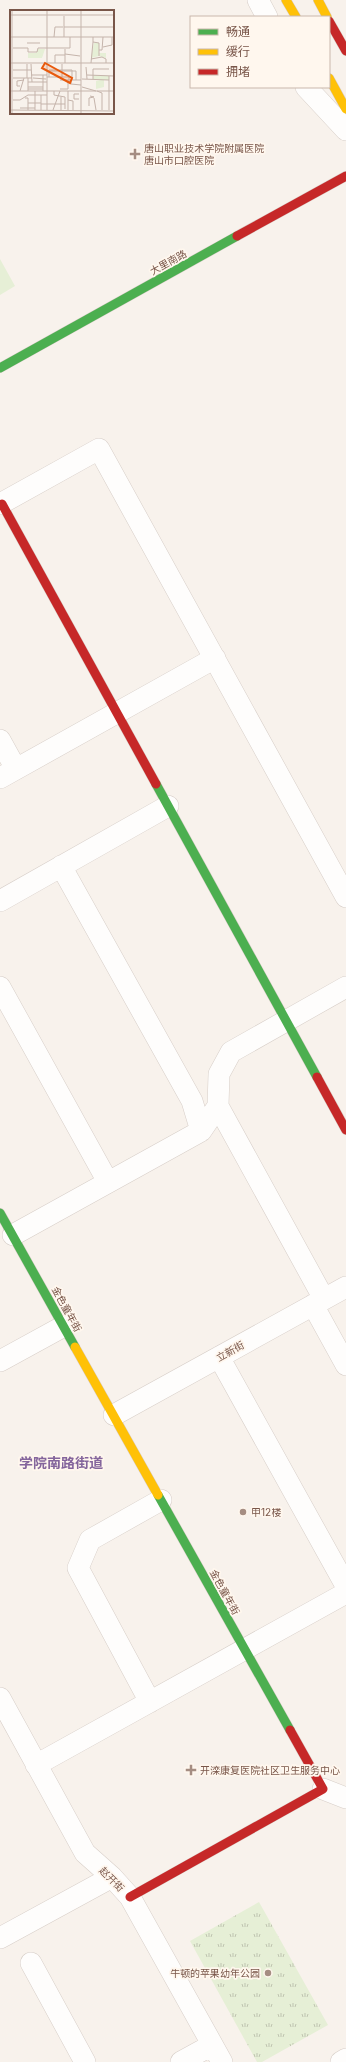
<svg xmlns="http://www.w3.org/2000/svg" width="346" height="2062" font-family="Inter,'Noto Sans SC',sans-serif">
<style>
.park{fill:url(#park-tufts)}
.garden{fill:#e6efd6}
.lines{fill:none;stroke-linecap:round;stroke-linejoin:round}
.street-casing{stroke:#d7cec8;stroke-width:22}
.fast-casing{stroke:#d8cdc8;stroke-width:10}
.slow-casing{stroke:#d8cdc8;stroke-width:10}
.jam-casing{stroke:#d8cdc8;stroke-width:10}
.street{stroke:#fefdfc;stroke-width:21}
.fast{stroke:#4caf50;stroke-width:9}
.slow{stroke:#ffc107;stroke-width:9}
.jam{stroke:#c62828;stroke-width:9}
.poi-dot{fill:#a58d82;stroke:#fff7ee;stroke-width:1.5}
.labels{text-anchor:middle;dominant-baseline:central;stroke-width:3.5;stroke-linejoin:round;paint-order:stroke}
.poi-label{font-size:10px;fill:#795649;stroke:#fff7ee;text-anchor:start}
.street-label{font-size:10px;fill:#795649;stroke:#fff7ee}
.district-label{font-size:14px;font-weight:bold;fill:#84659c;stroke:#fff7ee}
.inset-road{fill:none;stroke:#c5b4ab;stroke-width:1}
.view{fill:#e8590c;fill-opacity:0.15;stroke:#e8590c;stroke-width:2}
.inset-edge{fill:none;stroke:#795649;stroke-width:2}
</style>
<defs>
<pattern id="park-tufts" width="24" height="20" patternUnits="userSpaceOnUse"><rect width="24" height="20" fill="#e6efd6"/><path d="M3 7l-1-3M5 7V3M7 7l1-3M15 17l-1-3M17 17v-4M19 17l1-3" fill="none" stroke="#bfc4b0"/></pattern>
</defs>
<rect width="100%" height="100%" fill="#f8f2ec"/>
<path class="park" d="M 259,1902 L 328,2025 L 262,2062 L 257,2062 L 190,1941 Z"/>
<path class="garden" d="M 0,259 L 15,286 L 0,295 Z"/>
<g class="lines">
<defs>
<path id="street" d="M 258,0 L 267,17
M 306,87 L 346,130
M 0,504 L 99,449 L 346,897
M 0,740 L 16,769
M 0,778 L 215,658
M 61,866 L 192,1101 L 201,1131
M 0,901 L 168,806
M 0,987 L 108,1182
M 218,1106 L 324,1299
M 13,1235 L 201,1131 L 218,1106 L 219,1074 L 231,1052 L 346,987
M 313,1305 L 346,1365
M 219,1357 L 346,1586
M 0,1361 L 64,1326
M 114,1415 L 346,1287
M 0,1698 L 85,1853 L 112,1877 L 130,1897 L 222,2062
M 150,1702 L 78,1568 L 90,1540 L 161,1500
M 36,1765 L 346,1593
M 323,1789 L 346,1798
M 0,1938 L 112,1877
M 31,1963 L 85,2062
M 181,2062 L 212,2045
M 341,2062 L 346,2059"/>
<path id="fast" d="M 0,368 L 237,236
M 156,784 L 317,1077
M 0,1213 L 75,1347
M 158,1495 L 290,1730"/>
<path id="slow" d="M 286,0 L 296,17
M 318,0 L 327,17
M 329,78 L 346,109
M 75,1347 L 158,1495"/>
<path id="jam" d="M 329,21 L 346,51
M 237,236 L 346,176
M 2,504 L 156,784
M 317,1077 L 346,1130
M 130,1897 L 323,1789 L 290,1730"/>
</defs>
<use href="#street" class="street-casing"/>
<use href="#fast" class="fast-casing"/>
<use href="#slow" class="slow-casing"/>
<use href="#jam" class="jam-casing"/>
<use href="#street" class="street"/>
<use href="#fast" class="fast"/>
<use href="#slow" class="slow"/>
<use href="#jam" class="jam"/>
</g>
<g class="poi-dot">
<path d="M133 148h4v4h4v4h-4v4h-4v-4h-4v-4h4z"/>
<circle cx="243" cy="1512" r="4"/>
<path d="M189 1764h4v4h4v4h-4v4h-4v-4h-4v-4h4z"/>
<circle cx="268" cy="1973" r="4"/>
</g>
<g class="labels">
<g class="poi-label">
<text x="144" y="148">唐山职业技术学院附属医院<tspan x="144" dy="12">唐山市口腔医院</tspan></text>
<text x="251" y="1512">甲12楼</text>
<text x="200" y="1770">开滦康复医院社区卫生服务中心</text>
<text x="260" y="1973" text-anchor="end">牛顿的苹果幼年公园</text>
</g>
<g class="street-label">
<text transform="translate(168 262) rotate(-29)">大里南路</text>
<text transform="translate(67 1309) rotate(61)">金色童年街</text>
<text transform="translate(230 1351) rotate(-29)">立新街</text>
<text transform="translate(225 1592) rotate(61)">金色童年街</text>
<text transform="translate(112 1879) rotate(45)">赵开街</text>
</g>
<g class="district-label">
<text x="61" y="1462">学院南路街道</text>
</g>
</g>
<g transform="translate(10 10)">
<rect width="104" height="104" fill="#f8f2ec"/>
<path d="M 84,33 L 89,33 L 89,43 L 96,43 L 96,48 L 89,46 L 81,48 ZM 28,39 L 35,39 L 32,48 L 18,48 L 18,43 L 26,43 ZM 83,65 L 99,66 L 99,70 L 94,70 L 94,77 L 86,79 L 86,71 L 91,70 L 83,69 Z" fill="#e6efd6"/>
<path class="inset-road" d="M 37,0 L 37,100M 71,0 L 71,104M 0,5 L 104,5M 54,6 L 54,27M 54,17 L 104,17M 0,27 L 104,27M 44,27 L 45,17 L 53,17M 83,27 L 83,32 L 89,33 L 89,46M 17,33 L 30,33M 93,37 L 102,35 L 102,27M 3,38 L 18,38 L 18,42 L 27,42 L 28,38 L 60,38 L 60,27M 55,39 L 55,53M 89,40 L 92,40 L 93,27M 55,44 L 70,46M 81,49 L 92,47 L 96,49 L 96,53M 0,53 L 104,53M 45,53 L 45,45 L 55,45M 81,53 L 83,32M 17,54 L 17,68M 21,54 L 22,72M 76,57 L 77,69M 3,60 L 21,60M 52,60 L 62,60 L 62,70M 39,61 L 62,61M 62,61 L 66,61 L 66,70M 21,65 L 37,65M 77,65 L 104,66M 37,67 L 59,67 L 59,70M 39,67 L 39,60 L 52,60M 52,67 L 52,54M 3,68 L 22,68M 18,68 L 18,81M 23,68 L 36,69M 72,69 L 99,70M 83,69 L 83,59 L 99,59M 50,70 L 71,70M 61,70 L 61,74 L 71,75M 18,72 L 37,72M 10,76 L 7,76 L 7,71 L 14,70M 18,77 L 33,77M 72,77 L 86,81M 18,79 L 33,79M 50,79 L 58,79 L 58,70M 0,81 L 104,81M 10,81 L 14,68M 25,81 L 25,100M 33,81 L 33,65M 44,81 L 44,85 L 55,87 L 55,99M 87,81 L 92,83 L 92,100M 69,84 L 64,84 L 64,89 L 69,89M 18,85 L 37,85M 51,87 L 51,100M 15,88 L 18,88 L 18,100M 84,88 L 86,100M 3,90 L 10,90 L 18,85M 58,90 L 63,91 L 63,100M 18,93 L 31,93M 31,94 L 55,94M 79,96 L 79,88 L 84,87 L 80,86M 10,98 L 25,98M 0,100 L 104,101M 31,100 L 31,85M 43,100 L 50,81M 58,100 L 58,81M 99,100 L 99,66M 2,104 L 2,0"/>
<path class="view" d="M 35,53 L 62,68 L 60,73 L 32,58 Z"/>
<rect width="104" height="104" class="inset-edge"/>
</g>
<rect x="190" y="16" width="140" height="72" fill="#fff7ee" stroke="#c9b7ac"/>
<rect x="198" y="29" width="20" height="6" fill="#4caf50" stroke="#c9b7ac"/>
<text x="226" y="36" font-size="12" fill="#795649">畅通</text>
<rect x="198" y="49" width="20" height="6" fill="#ffc107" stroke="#c9b7ac"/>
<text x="226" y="56" font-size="12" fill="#795649">缓行</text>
<rect x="198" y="69" width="20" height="6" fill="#c62828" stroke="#c9b7ac"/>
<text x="226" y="76" font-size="12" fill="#795649">拥堵</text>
</svg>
